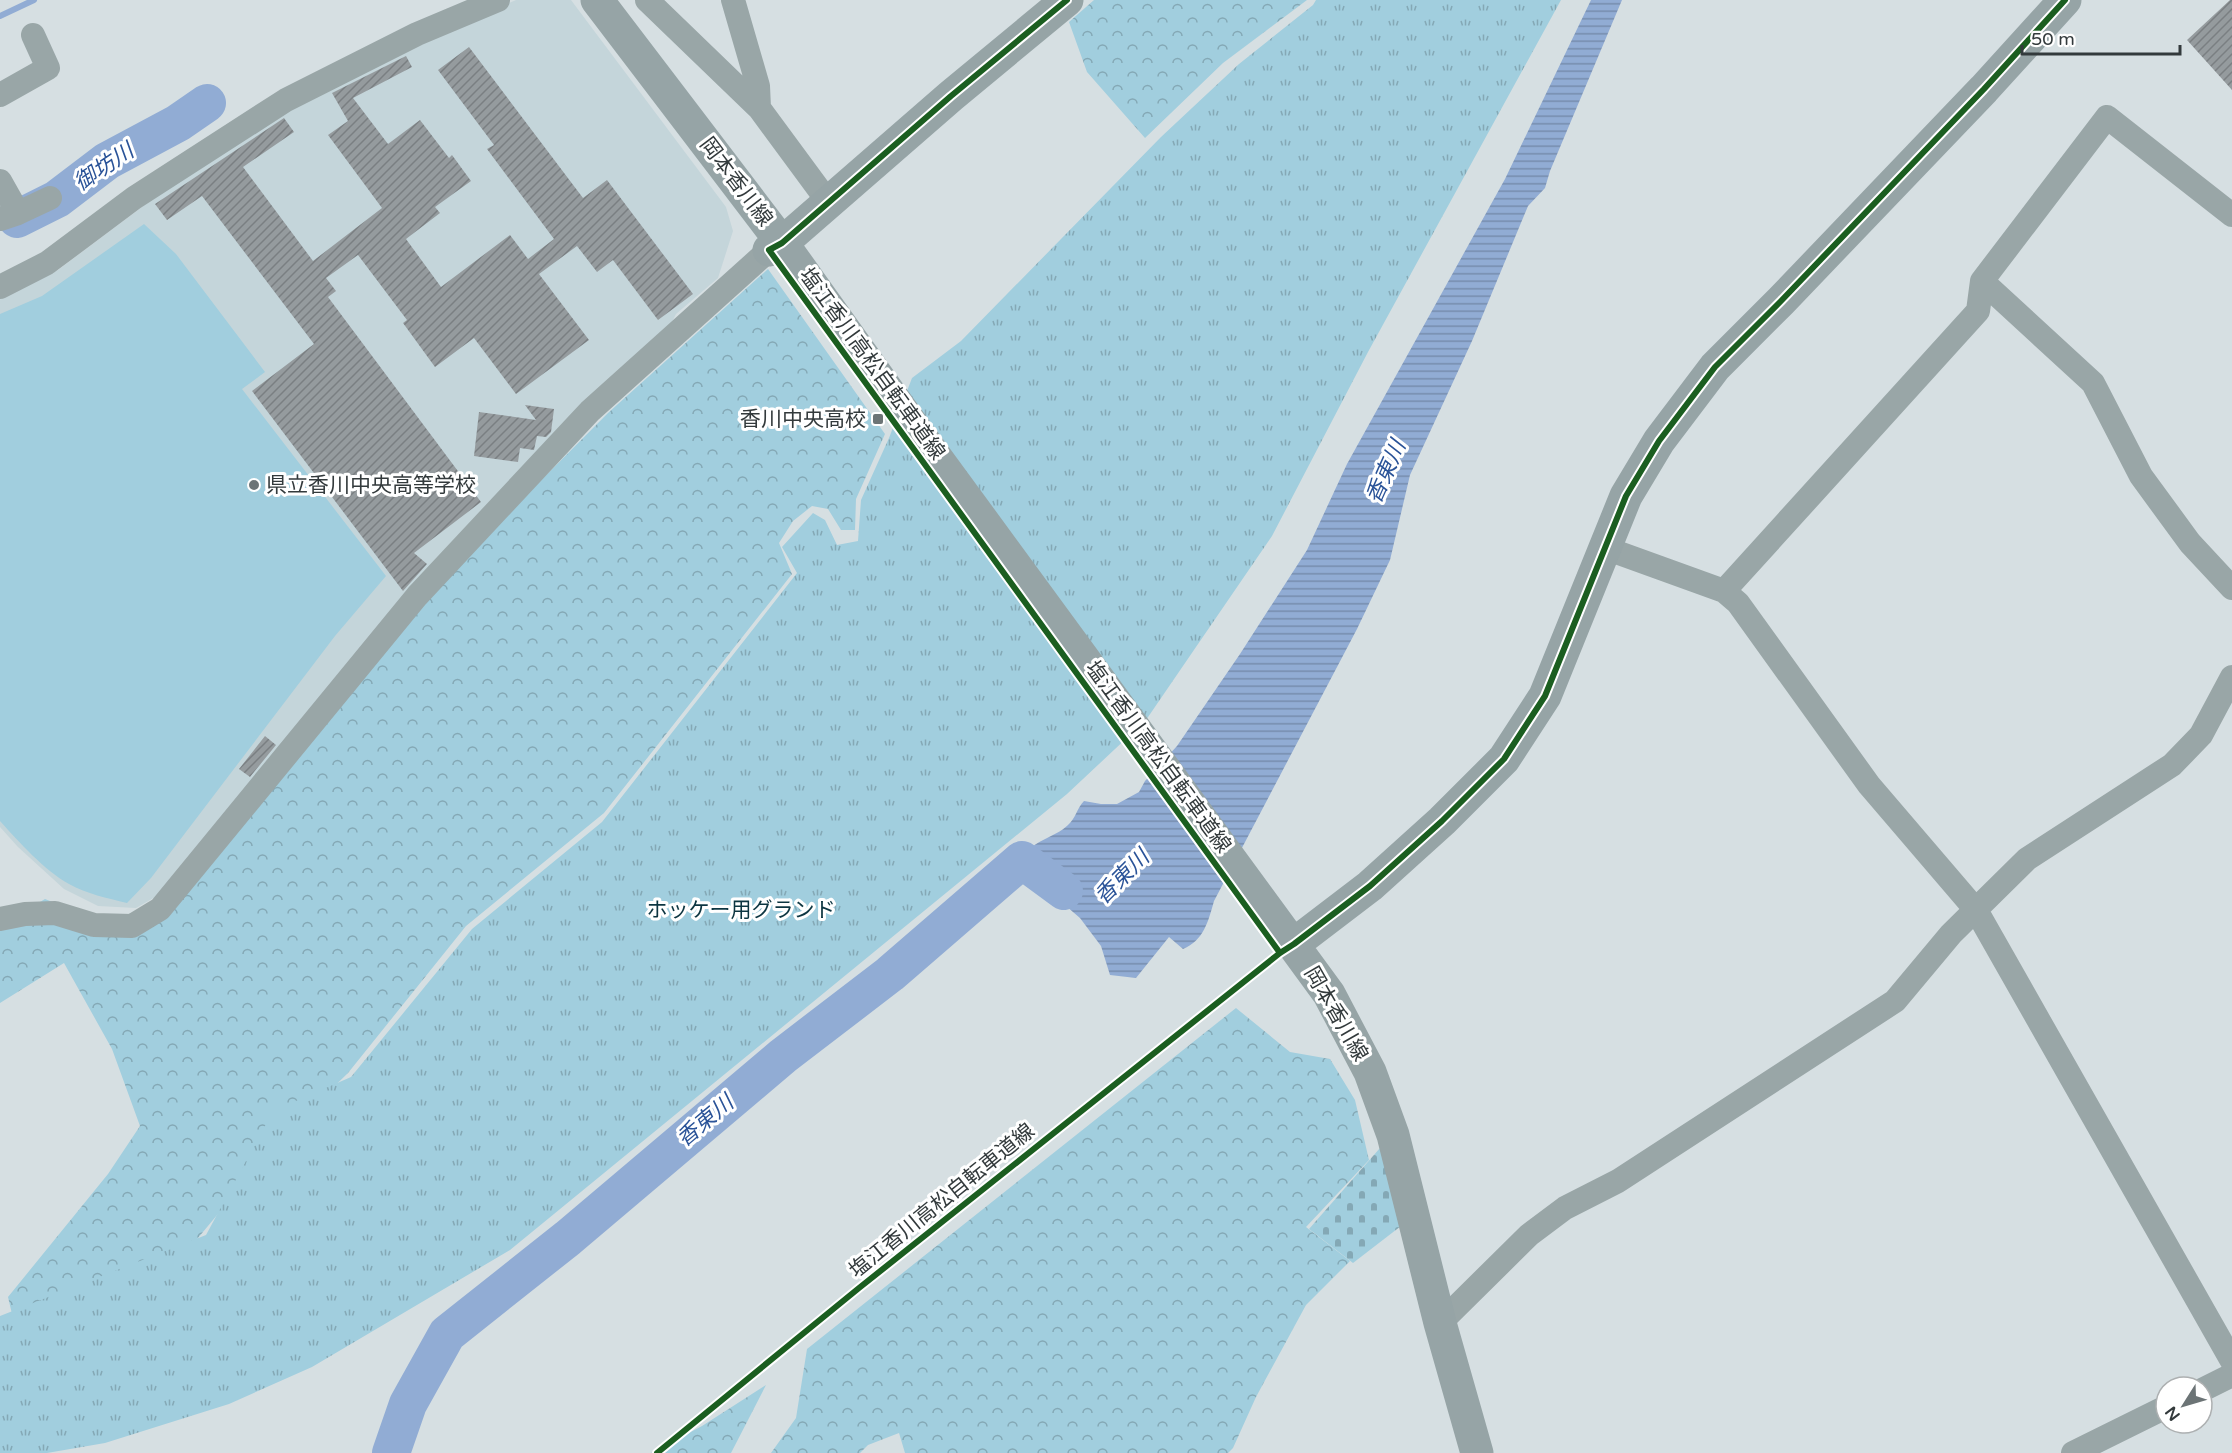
<svg xmlns="http://www.w3.org/2000/svg" width="2232" height="1453" font-family="'Varela Round','Noto Sans JP',sans-serif">
<style>
.built{fill:#c4d5da}
.grass{fill:#a1cede}
.forest{fill:url(#forest-crowns)}
.cemetery{fill:url(#cemetery-stones)}
.park{fill:url(#park-tufts)}
.water{fill:url(#water-rules)}
.lines{fill:none;stroke-linecap:round;stroke-linejoin:round}
.stream{stroke:#91acd4;stroke-width:6}
.river{stroke:#91acd4;stroke-width:38}
.building{fill:url(#building-hatch)}
.street{stroke:#99a6a7;stroke-width:24}
.secondary{stroke:#96a4a6;stroke-width:33}
.cycleway-casing{stroke:#fff;stroke-width:10}
.cycleway{stroke:#1b5e20;stroke-width:6}
.poi-dot{fill:#6c7476;stroke:#fff;stroke-width:2}
.labels{text-anchor:middle;dominant-baseline:central;stroke-width:6;stroke-linejoin:round;paint-order:stroke}
.street-label{font-size:21px;fill:#333a3c;stroke:#fff}
.poi-label{font-size:21px;fill:#333a3c;stroke:#fff;text-anchor:end}
.park-label{font-size:21px;fill:#0c3541;stroke:#fff}
.water-label{font-size:22px;font-style:italic;fill:#2a5398;stroke:#fff}
</style>
<defs>
<pattern id="forest-crowns" width="20" height="18" patternUnits="userSpaceOnUse" patternTransform="scale(1.5)"><rect width="20" height="18" fill="#a1cede"/><path d="M2 6a3 3 0 1 1 6 0M12 15a3 3 0 1 1 6 0" fill="none" stroke="#84a8b5"/></pattern>
<pattern id="cemetery-stones" width="16" height="16" patternUnits="userSpaceOnUse" patternTransform="scale(1.5)"><rect width="16" height="16" fill="#a1cede"/><path d="M2 7V4a2 2 0 0 1 4 0v3zM10 15v-3a2 2 0 0 1 4 0v3z" fill="#84a8b5"/></pattern>
<pattern id="park-tufts" width="24" height="20" patternUnits="userSpaceOnUse" patternTransform="scale(1.5)"><rect width="24" height="20" fill="#a1cede"/><path d="M3 7l-1-3M5 7V3M7 7l1-3M15 17l-1-3M17 17v-4M19 17l1-3" fill="none" stroke="#84a8b5"/></pattern>
<pattern id="water-rules" width="6" height="5" patternUnits="userSpaceOnUse" patternTransform="scale(1.5)"><rect width="6" height="5" fill="#91acd4"/><path d="M0 2.5h6" fill="none" stroke="#778dad"/></pattern>
<pattern id="building-hatch" width="6" height="6" patternUnits="userSpaceOnUse" patternTransform="scale(1.5)"><rect width="6" height="6" fill="#959b9e"/><path d="M-1 1l2-2M0 6l6-6M5 7l2-2" fill="none" stroke="#7a7f82"/></pattern>
</defs>
<rect width="100%" height="100%" fill="#d6dfe2"/>
<path class="built" d="M 516,0 L 571,0 L 726,207 L 733,231 L 718,278 L 676,314 L 664,338 L 164,892 L 136,908 L 98,906 L 64,889 L 18,847 L 0,827 L 0,298 L 58,270 L 146,204 L 290,108 L 407,46 Z"/>
<path class="grass" d="M 144,224 L 176,254 L 265,372 L 242,389 L 386,576 L 335,636 L 151,878 L 127,903 C 107,898 87,894 69,884 C 44,870 19,842 0,821 L 0,314 L 42,296 Z"/>
<path class="forest" d="M 1094,0 L 1307,0 L 1223,63 L 1145,138 L 1087,72 L 1069,22 Z
M 768,269 L 885,434 L 856,499 L 855,530 L 841,530 L 828,509 L 812,506 L 793,521 L 779,543 L 792,574 L 604,813 L 466,926 L 348,1073 L 282,1137 L 188,1250 L 17,1335 L 8,1297 L 108,1174 L 140,1126 L 112,1049 L 64,963 L 0,1003 L 0,926 L 45,899 L 85,915 L 152,926 L 423,599 L 608,413 Z
M 1236,1008 L 1290,1052 L 1330,1059 L 1355,1100 L 1369,1160 L 1306,1227 L 1350,1261 L 1306,1305 L 1256,1397 L 1233,1448 L 1228,1453 L 905,1453 L 899,1433 L 868,1445 L 860,1453 L 771,1453 L 796,1418 L 807,1349 Z
M 766,1385 L 731,1453 L 651,1453 L 702,1426 Z"/>
<path class="cemetery" d="M 1380,1148 L 1401,1226 L 1353,1263 L 1309,1229 Z"/>
<path class="park" d="M 1316,0 L 1561,0 L 1368,352 L 1272,536 L 1146,720 L 1067,794 L 510,1250 L 312,1367 L 229,1404 L 105,1443 L 47,1453 L 0,1453 L 0,1316 L 206,1235 L 273,1111 L 351,1077 L 472,929 L 602,822 L 797,573 L 782,547 L 813,513 L 825,520 L 837,545 L 858,541 L 861,500 L 889,438 L 912,378 L 961,341 L 1161,137 L 1239,64 L 1313,5 Z"/>
<path class="water" d="M 1591,0 L 1622,0 L 1550,171 L 1545,188 L 1528,206 L 1472,341 L 1410,475 L 1390,560 L 1357,629 L 1214,901 C 1208,922 1204,940 1183,949 L 1169,937 L 1136,978 L 1110,975 L 1101,946 L 1080,918 L 1038,882 L 1022,860 C 1029,841 1055,838 1068,825 C 1076,818 1077,808 1084,801 L 1101,804 L 1117,804 L 1139,792 L 1145,781 L 1177,746 L 1240,654 L 1307,550 L 1347,464 L 1505,179 Z"/>
<g class="lines">
<path class="stream" d="M 0,16 L 34,0"/>
<path class="river" d="M 17,219 L 57,199 L 107,161 L 178,123 L 207,103
M 391,1453 L 408,1404 L 447,1334 L 568,1238 L 783,1056 L 890,974 L 1022,860 L 1064,891"/>
</g>
<path class="building" d="M 2230,0 L 2232,0 L 2232,90 L 2187,40 Z
M 469,47 L 583,198 L 607,180 L 693,294 L 658,320 L 613,260 L 597,272 L 577,246 L 539,274 L 589,340 L 516,394 L 474,338 L 435,367 L 403,323 L 407,320 L 358,255 L 326,278 L 336,291 L 328,297 L 481,502 L 414,553 L 427,564 L 403,591 L 252,391 L 314,344 L 202,196 L 167,220 L 155,204 L 284,118 L 294,132 L 243,167 L 313,261 L 382,208 L 328,135 L 348,121 L 332,93 L 406,56 L 412,67 L 353,98 L 388,144 L 420,120 L 449,158 L 452,155 L 471,181 L 435,207 L 440,213 L 406,239 L 441,287 L 510,235 L 528,259 L 554,239 L 487,149 L 494,145 L 438,70 Z
M 525,405 L 554,409 L 551,432 L 546,437 L 537,436 L 534,450 L 520,448 L 518,462 L 474,456 L 479,412 L 536,420 Z
M 265,736 L 276,745 L 250,777 L 239,769 Z"/>
<g class="lines">
<path class="street" d="M 647,0 L 759,108 L 829,203
M 733,0 L 758,86 L 759,108
M 0,95 L 48,68 L 33,35
M 0,181 L 18,213
M 0,219 L 18,213 L 50,198
M 1982,281 L 2093,383 L 2141,476 L 2190,543 L 2232,588
M 0,287 L 47,263 L 134,198 L 286,100 L 417,34 L 498,0
M 1605,548 L 1724,591 L 1738,603 L 1869,785 L 1976,910 L 2232,1361
M 1724,591 L 1978,311 L 1982,281 L 2107,117 L 2232,215
M 0,919 L 25,914 L 55,913 L 94,925 L 132,926 L 160,909 L 417,596 L 590,411 L 769,250
M 1440,1323 L 1529,1235 L 1565,1208 L 1618,1181 L 1895,1001 L 1951,934 L 2027,859 L 2172,765 L 2201,735 L 2232,677
M 2202,1390 L 2232,1375
M 2073,1453 L 2166,1407"/>
<path class="secondary" d="M 597,0 L 782,243 L 913,426 L 1329,994 L 1370,1072 L 1393,1135 L 1440,1323 L 1477,1453
M 769,250 L 782,243 L 951,96 L 1067,0
M 1294,944 L 1370,886 L 1442,821 L 1504,759 L 1545,696 L 1626,496 L 1659,441 L 1715,367 L 1781,301 L 1984,89 L 2065,0"/>
<defs>
<path id="cycleway" d="M 1067,0 L 951,96 L 782,243 L 769,250 L 1280,953
M 657,1453 L 859,1288 L 1280,953 L 1294,944 L 1370,886 L 1442,821 L 1504,759 L 1545,696 L 1626,496 L 1659,441 L 1715,367 L 1781,301 L 1984,89 L 2065,0"/>
</defs>
<use href="#cycleway" class="cycleway-casing"/>
<use href="#cycleway" class="cycleway"/>
</g>
<g class="poi-dot">
<rect x="872" y="413" width="12" height="12" rx="3"/>
<circle cx="254" cy="485" r="6"/>
</g>
<g class="labels">
<g class="street-label">
<text transform="translate(736 182) rotate(53)">岡本香川線</text>
<text transform="translate(872 364) rotate(54)">塩江香川高松自転車道線</text>
<text transform="translate(1158 757) rotate(54)">塩江香川高松自転車道線</text>
<text transform="translate(1336 1014) rotate(60)">岡本香川線</text>
<text transform="translate(942 1201) rotate(-39)">塩江香川高松自転車道線</text>
</g>
<g class="poi-label">
<text x="866" y="419">香川中央高校</text>
<text x="266" y="485" text-anchor="start">県立香川中央高等学校</text>
</g>
<g class="park-label">
<text x="741" y="910">ホッケー用グランド</text>
</g>
<g class="water-label">
<text transform="translate(104 167) rotate(-34)">御坊川</text>
<text transform="translate(1386 472) rotate(-66)">香東川</text>
<text transform="translate(1122 877) rotate(-45)">香東川</text>
<text transform="translate(705 1121) rotate(-40)">香東川</text>
</g>
</g>
<g transform="translate(2184 1405) rotate(233)"><circle r="28" fill="#ffffff" stroke="#adb0b1" stroke-width="1.5"/>
<path d="M0-4.5L10 22L0 15L-10 22Z" fill="#6c7476"/>
<text y="-9" font-size="16" font-weight="bold" text-anchor="middle" fill="#333a3c">N</text>
</g>
<path d="M2022 45v9h158v-9" fill="none" stroke="#333a3c" stroke-width="3"/>
<text x="2031" y="45" font-size="18" fill="#333a3c" stroke="#ffffff" stroke-width="4.5" paint-order="stroke">50 m</text>
</svg>
